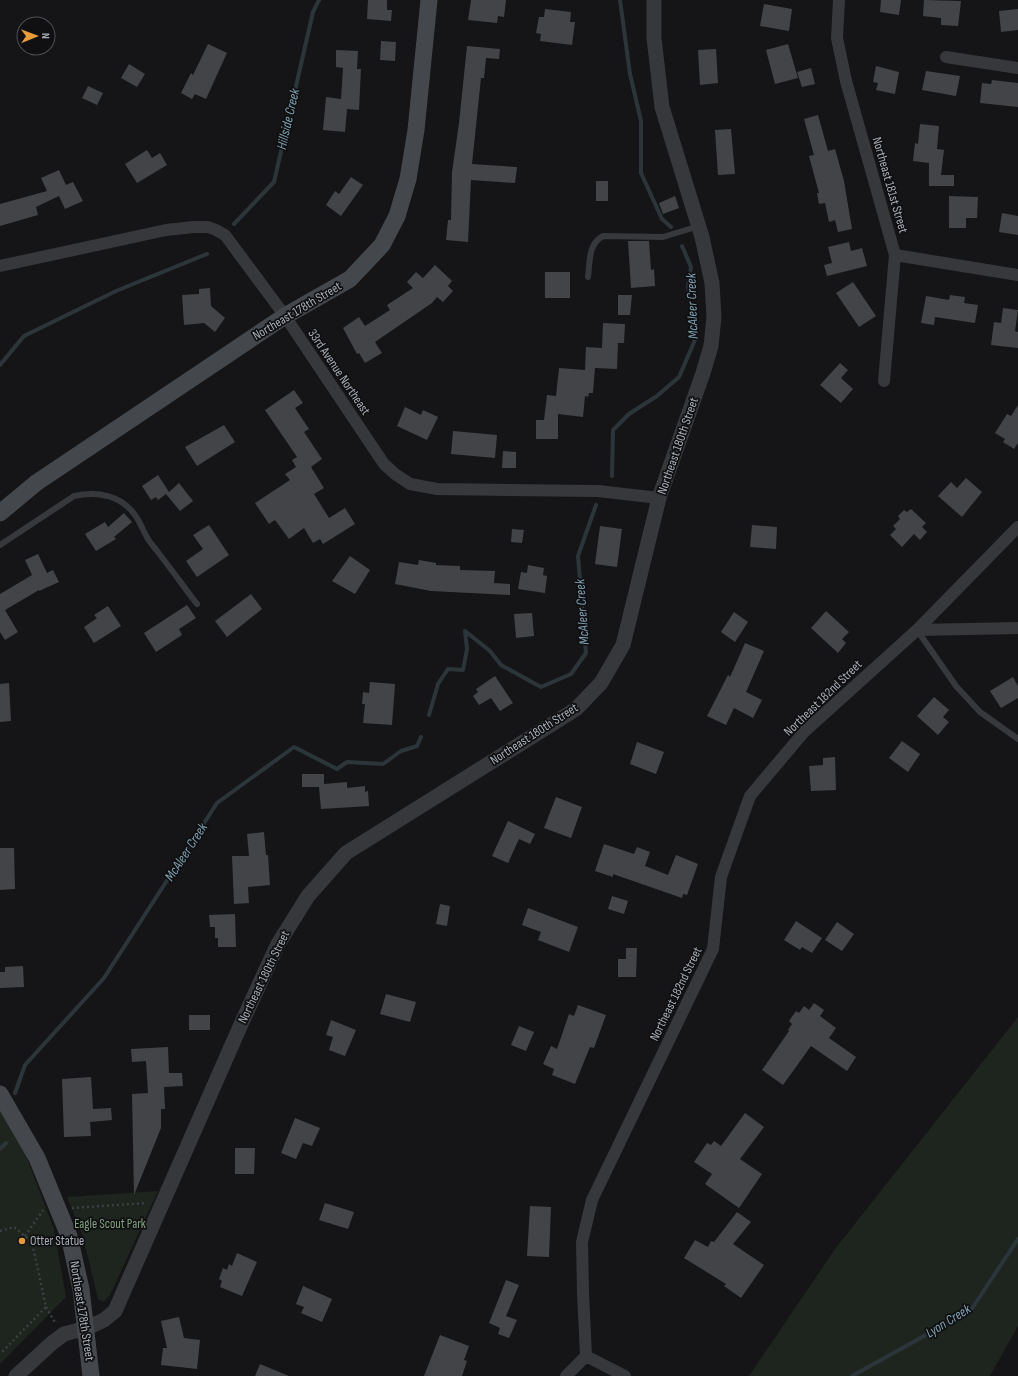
<svg xmlns="http://www.w3.org/2000/svg" width="1018" height="1376" font-family="'Sofia Sans Condensed',sans-serif">
<style>
.green{fill:#1d251e}
.lines{fill:none;stroke-linecap:round;stroke-linejoin:round}
.stream{stroke:#2c363a;stroke-width:4}
.building{fill:#424447}
.path{stroke:#3c3f43;stroke-width:2.5;stroke-dasharray:2 3;stroke-linecap:butt}
.service{stroke:#36383c;stroke-width:6}
.minor{stroke:#36383c;stroke-width:12}
.tertiary{stroke:#36383c;stroke-width:15}
.secondary{stroke:#44474c;stroke-width:17}
.poi-dot{fill:#eb9a3a;stroke:#101012;stroke-width:1.5}
.labels{text-anchor:middle;dominant-baseline:central;stroke-width:3.5;stroke-linejoin:round;paint-order:stroke}
.street-label{font-size:13px;fill:#a8aeb7;stroke:#101012}
.park-label{font-size:13px;fill:#81a17f;stroke:#101012}
.poi-label{font-size:13px;fill:#a8aeb7;stroke:#101012;text-anchor:start}
.water-label{font-size:14px;font-style:italic;fill:#80a0b0;stroke:#101012}
</style>
<rect width="100%" height="100%" fill="#151517"/>
<path class="green" d="M 1018,1017 L 1018,1326 L 990,1376 L 749,1376 L 835,1249 Z
M 0,1108 L 18,1135 L 54,1229 L 66,1297 L 0,1364 Z
M 158,1191 L 110,1295 L 103,1302 L 98,1299 L 83,1237 L 67,1197 Z"/>
<g class="lines">
<path class="stream" d="M 620,0 L 630,74 L 641,121 L 641,173 L 662,219 L 671,227
M 234,224 L 274,182 L 313,12 L 319,0
M 0,365 L 24,336 L 116,291 L 207,254
M 612,476 L 613,430 L 629,414 L 657,396 L 679,377 L 695,340 L 688,286 L 691,267 L 682,246
M 429,715 L 438,684 L 448,669 L 463,670 L 467,649 L 465,631 L 490,651 L 501,665 L 541,687 L 571,674 L 586,653 L 578,556 L 596,505
M 15,1093 L 25,1065 L 104,978 L 217,803 L 294,747 L 337,769 L 347,762 L 383,764 L 401,751 L 417,746 L 421,737
M 0,1149 L 6,1143
M 852,1376 L 971,1310 L 1018,1239"/>
</g>
<path class="building" d="M 368,0 L 387,0 L 387,10 L 392,10 L 391,21 L 367,19 Z
M 471,0 L 506,0 L 504,17 L 498,16 L 497,23 L 468,20 Z
M 881,0 L 901,0 L 899,15 L 880,12 Z
M 924,0 L 961,1 L 958,26 L 941,25 L 941,18 L 923,16 Z
M 764,4 L 792,9 L 789,31 L 760,26 Z
M 545,9 L 571,12 L 570,22 L 575,22 L 572,45 L 540,41 L 541,34 L 536,33 L 539,17 L 544,17 Z
M 1018,9 L 1018,30 L 1001,32 L 999,11 Z
M 381,41 L 396,42 L 395,61 L 380,60 Z
M 208,44 L 227,53 L 206,99 L 195,94 L 192,99 L 181,93 L 191,73 L 193,75 Z
M 788,44 L 798,78 L 775,84 L 766,50 Z
M 467,46 L 500,49 L 499,59 L 486,58 L 484,78 L 481,78 L 472,164 L 517,167 L 515,183 L 471,180 L 468,242 L 446,240 L 448,220 L 451,220 L 452,172 L 459,123 Z
M 716,49 L 718,83 L 700,85 L 698,50 Z
M 336,50 L 358,51 L 357,69 L 361,69 L 359,110 L 347,109 L 345,132 L 323,130 L 326,97 L 341,99 L 343,68 L 336,67 Z
M 129,64 L 145,74 L 137,87 L 121,78 Z
M 876,66 L 899,72 L 895,94 L 876,90 L 878,83 L 873,82 Z
M 811,68 L 815,84 L 802,87 L 797,72 Z
M 926,71 L 960,76 L 956,96 L 922,90 Z
M 992,80 L 1018,83 L 1018,107 L 980,103 L 982,83 L 991,84 Z
M 88,86 L 103,93 L 97,105 L 82,98 Z
M 818,115 L 828,151 L 835,149 L 844,181 L 852,229 L 838,232 L 835,220 L 829,222 L 825,203 L 819,204 L 817,193 L 819,193 L 809,156 L 814,155 L 804,119 Z
M 920,124 L 939,126 L 937,149 L 944,150 L 941,175 L 954,175 L 954,186 L 929,186 L 929,163 L 913,161 L 915,143 L 918,144 Z
M 731,129 L 735,174 L 718,175 L 715,130 Z
M 147,150 L 152,158 L 160,153 L 167,165 L 137,183 L 125,164 Z
M 59,170 L 66,185 L 73,182 L 83,201 L 65,209 L 59,196 L 36,207 L 38,215 L 0,226 L 0,204 L 47,191 L 41,178 Z
M 351,177 L 363,185 L 341,216 L 326,205 L 335,191 L 339,194 Z
M 596,181 L 608,181 L 608,201 L 596,201 Z
M 675,196 L 679,208 L 663,214 L 659,203 Z
M 949,196 L 978,197 L 977,218 L 966,218 L 966,228 L 949,228 Z
M 1002,213 L 1018,216 L 1018,235 L 999,232 Z
M 628,241 L 649,241 L 651,270 L 654,269 L 655,286 L 631,288 Z
M 849,242 L 851,251 L 862,248 L 867,266 L 827,276 L 824,265 L 832,263 L 828,247 Z
M 435,265 L 452,281 L 448,286 L 453,291 L 443,302 L 437,297 L 432,303 L 375,342 L 382,353 L 365,363 L 359,353 L 357,354 L 343,328 L 359,317 L 365,326 L 390,310 L 387,305 L 413,288 L 407,282 L 416,272 L 423,278 Z
M 545,272 L 570,272 L 570,298 L 545,298 Z
M 853,282 L 876,316 L 859,327 L 836,293 Z
M 210,288 L 211,306 L 225,318 L 215,332 L 204,323 L 184,325 L 182,295 L 199,294 L 199,289 Z
M 618,295 L 632,295 L 630,315 L 618,315 Z
M 950,295 L 965,297 L 964,303 L 978,305 L 975,323 L 935,317 L 934,325 L 921,323 L 926,296 L 949,300 Z
M 1003,308 L 1018,310 L 1015,331 L 1018,332 L 1018,348 L 991,345 L 994,322 L 1001,323 Z
M 603,323 L 625,324 L 624,343 L 618,343 L 617,369 L 595,368 L 593,393 L 589,393 L 588,397 L 585,396 L 583,417 L 558,414 L 558,439 L 536,439 L 536,420 L 544,420 L 547,395 L 556,396 L 559,368 L 585,370 L 586,347 L 602,348 Z
M 840,363 L 848,370 L 841,378 L 853,389 L 841,403 L 820,385 Z
M 294,390 L 303,403 L 295,408 L 309,429 L 304,432 L 322,459 L 311,467 L 324,488 L 314,494 L 329,518 L 345,508 L 355,524 L 323,544 L 320,539 L 313,543 L 304,528 L 289,539 L 275,520 L 269,524 L 255,503 L 290,480 L 285,474 L 296,467 L 292,460 L 297,457 L 265,410 Z
M 1018,405 L 1018,443 L 1014,449 L 1003,442 L 1005,439 L 995,433 L 1007,414 L 1011,416 Z
M 405,407 L 421,415 L 423,410 L 438,417 L 427,440 L 397,426 Z
M 224,425 L 235,442 L 197,466 L 185,447 Z
M 453,431 L 497,435 L 495,458 L 451,454 Z
M 503,451 L 516,452 L 516,468 L 502,468 Z
M 158,475 L 169,492 L 179,483 L 193,501 L 180,511 L 166,494 L 158,500 L 156,497 L 151,500 L 142,486 Z
M 966,478 L 982,492 L 962,517 L 938,496 L 951,482 L 957,488 Z
M 911,509 L 926,523 L 922,527 L 927,532 L 920,540 L 914,534 L 902,547 L 890,535 L 896,529 L 893,526 L 900,519 L 898,516 L 904,510 L 907,512 Z
M 124,513 L 132,522 L 114,537 L 116,539 L 96,551 L 85,534 L 105,522 L 108,527 Z
M 209,525 L 229,555 L 197,577 L 186,561 L 203,549 L 193,535 Z
M 752,525 L 777,527 L 776,549 L 750,547 Z
M 600,526 L 622,529 L 617,567 L 595,564 Z
M 512,529 L 524,530 L 522,543 L 511,542 Z
M 38,554 L 47,573 L 53,570 L 59,582 L 39,591 L 39,590 L 5,610 L 18,632 L 5,640 L 0,632 L 0,594 L 32,575 L 25,560 Z
M 350,556 L 370,570 L 355,594 L 332,581 Z
M 419,560 L 436,563 L 436,565 L 460,566 L 460,570 L 495,571 L 494,583 L 510,584 L 510,595 L 431,591 L 395,584 L 399,562 L 418,565 Z
M 528,565 L 544,568 L 543,575 L 547,576 L 545,593 L 518,589 L 521,572 L 527,573 Z
M 251,594 L 262,609 L 227,637 L 215,621 Z
M 187,605 L 196,618 L 179,629 L 182,635 L 156,652 L 144,633 Z
M 108,606 L 121,626 L 94,643 L 84,627 L 97,618 L 94,615 Z
M 826,611 L 849,632 L 842,639 L 846,643 L 838,653 L 811,628 Z
M 734,612 L 748,622 L 735,642 L 721,632 Z
M 532,613 L 534,636 L 516,638 L 514,614 Z
M 745,643 L 764,651 L 746,692 L 762,700 L 753,718 L 734,708 L 726,725 L 707,716 L 728,675 L 730,677 Z
M 495,676 L 513,703 L 500,711 L 491,698 L 479,705 L 473,696 L 478,692 L 476,689 Z
M 1013,677 L 1018,686 L 1018,698 L 1001,708 L 990,691 Z
M 370,682 L 395,684 L 392,725 L 363,723 L 365,704 L 362,704 L 363,692 L 369,693 Z
M 9,683 L 11,721 L 0,722 L 0,684 Z
M 934,697 L 949,710 L 943,717 L 949,722 L 938,735 L 917,716 Z
M 902,741 L 920,754 L 908,772 L 889,758 Z
M 637,742 L 664,752 L 656,774 L 630,764 Z
M 835,757 L 836,790 L 811,791 L 809,766 L 823,765 L 823,758 Z
M 302,774 L 324,774 L 324,784 L 347,782 L 347,788 L 365,786 L 365,792 L 368,791 L 369,806 L 321,809 L 319,787 L 302,787 Z
M 556,797 L 582,807 L 571,838 L 544,828 Z
M 508,821 L 535,834 L 530,844 L 519,839 L 508,863 L 492,856 Z
M 264,832 L 266,855 L 268,855 L 270,885 L 248,887 L 249,903 L 234,904 L 232,856 L 249,856 L 247,834 Z
M 604,844 L 634,854 L 637,847 L 650,852 L 645,866 L 668,875 L 676,855 L 698,864 L 687,895 L 683,894 L 682,898 L 613,874 L 613,877 L 595,871 Z
M 0,848 L 14,848 L 15,889 L 0,890 Z
M 612,896 L 628,901 L 624,914 L 608,909 Z
M 440,904 L 450,906 L 447,926 L 436,924 Z
M 528,908 L 578,927 L 569,952 L 538,940 L 541,932 L 522,925 Z
M 235,914 L 236,947 L 218,947 L 218,938 L 215,938 L 215,927 L 210,927 L 209,915 Z
M 796,921 L 822,938 L 812,953 L 802,947 L 800,950 L 784,940 Z
M 837,922 L 854,934 L 842,951 L 825,940 Z
M 626,948 L 637,948 L 636,977 L 618,977 L 618,959 L 626,959 Z
M 23,966 L 24,987 L 0,988 L 0,972 L 5,972 L 5,967 Z
M 386,994 L 416,1002 L 410,1022 L 380,1014 Z
M 814,1003 L 824,1010 L 820,1016 L 836,1028 L 829,1038 L 856,1057 L 847,1071 L 811,1046 L 783,1085 L 762,1070 L 789,1031 L 788,1030 L 792,1024 L 789,1021 L 796,1011 L 799,1013 L 804,1006 L 809,1010 Z
M 578,1005 L 606,1015 L 594,1048 L 590,1047 L 575,1084 L 552,1075 L 554,1069 L 543,1064 L 551,1046 L 557,1049 L 569,1014 L 574,1016 Z
M 189,1015 L 210,1015 L 210,1030 L 189,1030 Z
M 331,1020 L 356,1030 L 345,1056 L 329,1050 L 333,1037 L 326,1035 Z
M 519,1026 L 534,1032 L 526,1051 L 511,1045 Z
M 168,1047 L 169,1073 L 182,1073 L 183,1086 L 164,1087 L 165,1109 L 161,1109 L 161,1128 L 134,1195 L 132,1094 L 148,1093 L 146,1061 L 132,1062 L 131,1049 Z
M 91,1077 L 93,1109 L 111,1108 L 112,1120 L 90,1122 L 91,1136 L 64,1137 L 62,1079 Z
M 745,1113 L 764,1127 L 740,1159 L 762,1174 L 739,1208 L 705,1184 L 712,1174 L 694,1162 L 707,1143 L 711,1145 L 714,1141 L 721,1146 Z
M 295,1118 L 320,1128 L 312,1146 L 303,1143 L 296,1159 L 281,1153 Z
M 235,1148 L 255,1148 L 254,1174 L 235,1174 Z
M 325,1203 L 354,1212 L 348,1229 L 319,1220 Z
M 530,1206 L 551,1207 L 549,1257 L 527,1256 Z
M 737,1212 L 751,1222 L 733,1244 L 764,1265 L 741,1298 L 724,1286 L 726,1284 L 684,1258 L 695,1240 L 708,1247 L 711,1241 L 714,1242 Z
M 237,1253 L 257,1262 L 242,1296 L 220,1287 L 222,1281 L 219,1279 L 223,1268 L 227,1270 L 229,1264 L 232,1266 Z
M 506,1280 L 519,1285 L 506,1316 L 517,1320 L 509,1338 L 498,1334 L 500,1328 L 489,1323 Z
M 303,1286 L 332,1299 L 322,1322 L 301,1313 L 304,1307 L 296,1304 Z
M 179,1317 L 184,1338 L 200,1340 L 197,1369 L 161,1365 L 163,1348 L 167,1348 L 161,1321 Z
M 440,1335 L 469,1346 L 464,1360 L 467,1361 L 462,1376 L 424,1376 Z
M 260,1364 L 289,1376 L 255,1376 Z"/>
<g class="lines">
<path class="path" d="M 72,1208 L 147,1203
M 0,1231 L 14,1227 L 32,1242 L 46,1307 L 0,1354
M 25,1236 L 43,1210
M 46,1307 L 56,1324"/>
<path class="service" d="M 588,277 C 590,262 588,244 603,236 L 663,237 L 699,226
M 0,545 L 74,496 C 97,491 121,495 135,515 C 141,523 144,534 150,542 C 166,562 181,583 197,604
M 917,630 L 956,686 L 980,712 L 1018,739"/>
<path class="minor" d="M 839,0 L 837,38 L 846,81 L 895,255 L 884,381
M 946,57 L 1018,68
M 895,255 L 1018,275
M 0,266 L 166,230 L 194,227 L 208,227 L 216,230 L 225,235 L 285,316 L 384,464 L 395,474 L 410,484 L 437,489 L 598,491 L 659,498
M 917,630 L 1018,628
M 586,1356 L 583,1293 L 582,1242 L 592,1200 L 713,949 L 721,877 L 750,796 L 804,732 L 917,630 L 1018,527
M 586,1356 L 625,1376
M 566,1376 L 586,1356"/>
<path class="tertiary" d="M 16,1376 L 52,1343 L 64,1334 L 87,1328 L 104,1320 L 115,1311 L 242,1022 L 278,944 L 308,896 L 346,853 L 576,709 L 601,683 L 623,645 L 659,498 L 703,373 L 711,346 L 714,317 L 712,283 L 702,237 L 662,107 L 654,38 L 654,0"/>
<path class="secondary" d="M 0,513 L 36,483 L 285,316 L 350,279 L 382,245 L 397,216 L 408,179 L 416,130 L 429,0
M 0,1094 L 37,1158 L 69,1236 L 81,1289 L 91,1376"/>
</g>
<circle class="poi-dot" cx="22" cy="1241" r="4"/>
<g class="labels">
<g class="street-label">
<text transform="translate(890 185) rotate(74)">Northeast 181st Street</text>
<text transform="translate(297 311) rotate(-31)">Northeast 178th Street</text>
<text transform="translate(339 372) rotate(56)">33rd Avenue Northeast</text>
<text transform="translate(678 446) rotate(-71)">Northeast 180th Street</text>
<text transform="translate(823 698) rotate(-44)">Northeast 182nd Street</text>
<text transform="translate(534 734) rotate(-33)">Northeast 180th Street</text>
<text transform="translate(264 977) rotate(-64)">Northeast 180th Street</text>
<text transform="translate(676 994) rotate(-64)">Northeast 182nd Street</text>
<text transform="translate(82 1311) rotate(81)">Northeast 178th Street</text>
</g>
<g class="park-label">
<text x="110" y="1224">Eagle Scout Park</text>
</g>
<g class="poi-label">
<text x="30" y="1241">Otter Statue</text>
</g>
<g class="water-label">
<text transform="translate(288 119) rotate(-77)">Hillside Creek</text>
<text transform="translate(692 306) rotate(-92)">McAleer Creek</text>
<text transform="translate(582 612) rotate(-94)">McAleer Creek</text>
<text transform="translate(186 852) rotate(-57)">McAleer Creek</text>
<text transform="translate(948 1321) rotate(-32)">Lyon Creek</text>
</g>
</g>
<g transform="translate(36 36) rotate(89)"><circle r="19" fill="#101012" stroke="#4d4f54"/>
<path d="M0-3L7 15L0 10L-7 15Z" fill="#eb9a3a"/>
<text y="-6" font-size="11" font-weight="bold" text-anchor="middle" fill="#a8aeb7">N</text>
</g>
</svg>
